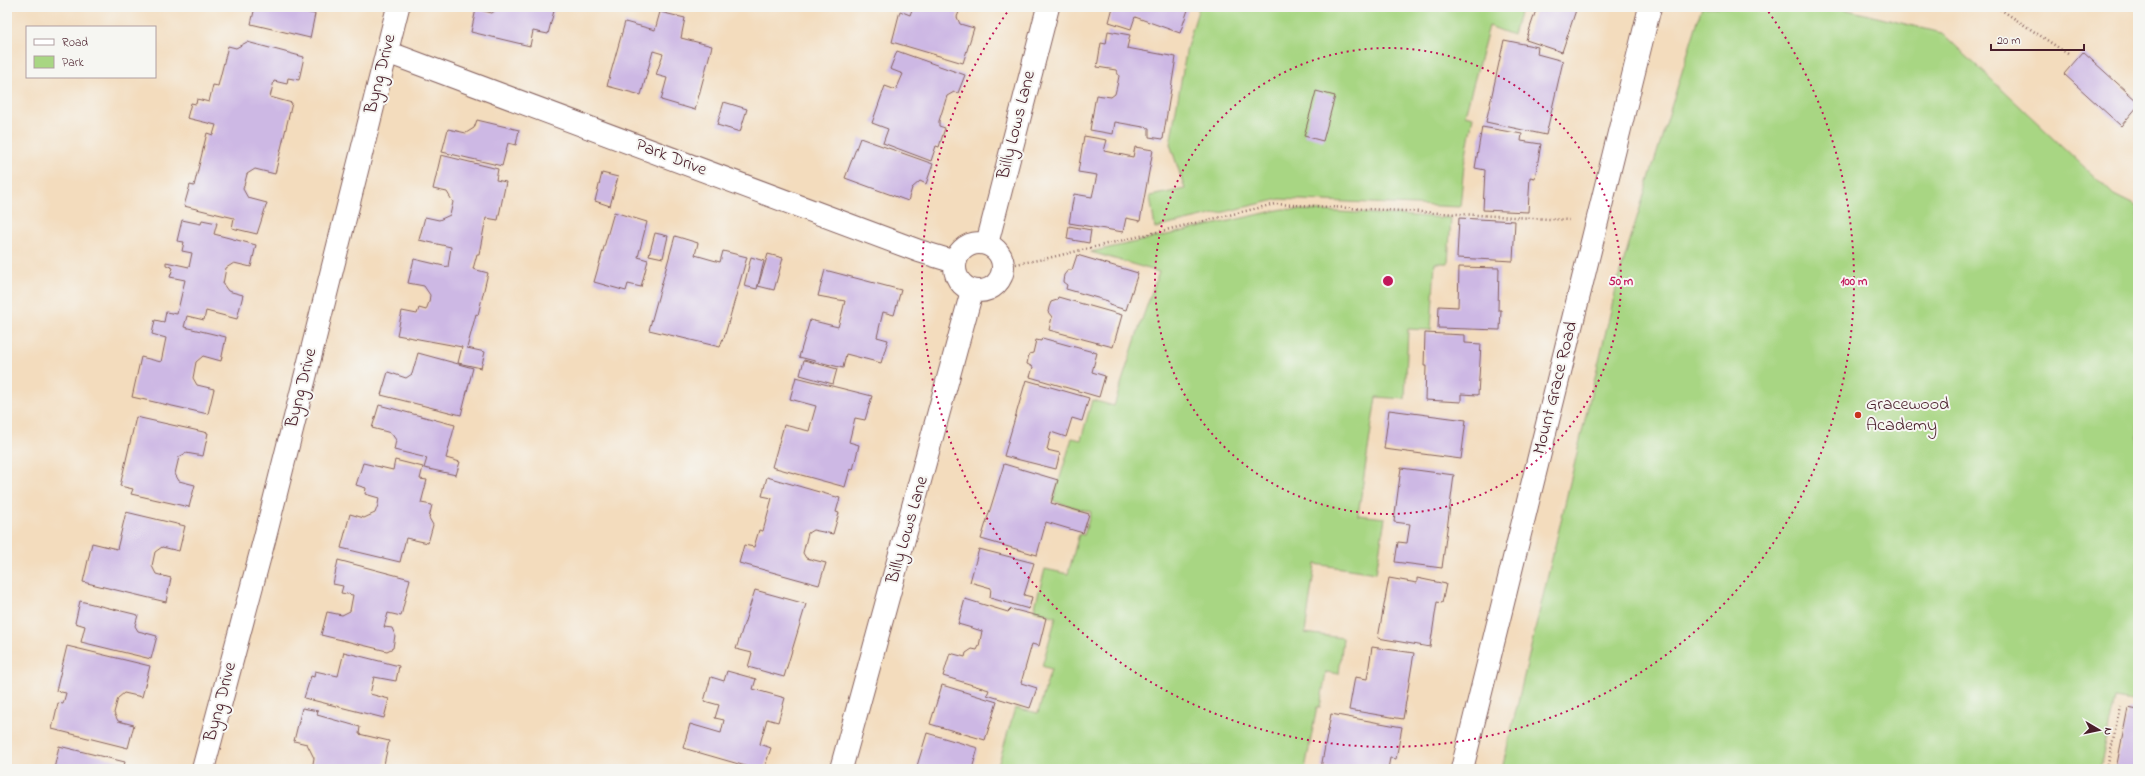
<svg xmlns="http://www.w3.org/2000/svg" width="2145" height="776" font-family="'Indie Flower',sans-serif">
<style>
.green{fill:#a8d683;stroke:#797a57}
.building{fill:#cdb8e4}
.lines{fill:none;stroke-linecap:round;stroke-linejoin:round}
.minor-casing{stroke:#85615e;stroke-width:24}
.path{stroke:#85615e;stroke-width:2.5;stroke-dasharray:1 3;stroke-linecap:butt}
.minor{stroke:#fff;stroke-width:22}
.ring{fill:none;stroke:#c2185b;stroke-width:2;stroke-dasharray:2 4}
.poi-dot{fill:#c8321e;stroke:#f6f6f2;stroke-width:1.5}
.labels{text-anchor:middle;dominant-baseline:central;stroke-width:4;stroke-linejoin:round;paint-order:stroke}
.street-label{font-size:18px;fill:#4a1f2b;stroke:#f6f6f2}
.poi-label{font-size:18px;fill:#4a1f2b;stroke:#f6f6f2;text-anchor:start}
.centre{fill:#c2185b;stroke:#f6f6f2;stroke-width:2}
.ring-label{font-size:12px;text-anchor:middle;font-weight:bold;fill:#c2185b;stroke:#f6f6f2;stroke-width:4;stroke-linejoin:round;paint-order:stroke}
</style>
<rect width="100%" height="100%" fill="#f6f6f2"/>
<filter id="ink" filterUnits="userSpaceOnUse"><feTurbulence type="fractalNoise" baseFrequency=".025" numOctaves="2"/><feDisplacementMap in="SourceGraphic" scale="8" xChannelSelector="R" yChannelSelector="G"/><feConvolveMatrix kernelMatrix="1 2 1 2 8 2 1 2 1" color-interpolation-filters="sRGB"/></filter>
<filter id="wash" filterUnits="userSpaceOnUse"><feTurbulence type="fractalNoise" baseFrequency=".012" numOctaves="4" result="noise"/><feDisplacementMap in="SourceGraphic" scale="16" xChannelSelector="R" yChannelSelector="G"/><feGaussianBlur stdDeviation="0.9" result="paint"/><feColorMatrix in="noise" values="0 0 0 0 0 0 0 0 0 0 0 0 0 0 0 0 0 1.4 0 .05"/><feComposite in="paint" operator="in"/></filter>
<g filter="url(#wash)">
<rect width="100%" height="100%" fill="#f3dcbd"/>
<path class="green" d="M 1199,7 L 1522,7 L 1513,35 L 1489,26 L 1465,115 L 1473,117 L 1464,165 L 1460,207 L 1280,199 L 1155,228 L 1150,196 L 1185,189 L 1170,144 L 1187,47 Z
M 1702,7 L 1836,7 L 1942,33 L 2114,195 L 2138,207 L 2138,702 L 2115,698 L 2100,769 L 1502,769 L 1619,276 Z
M 1283,209 L 1451,218 L 1448,263 L 1435,263 L 1431,330 L 1408,329 L 1405,399 L 1376,397 L 1358,515 L 1385,518 L 1376,573 L 1315,564 L 1305,633 L 1343,638 L 1339,674 L 1326,672 L 1320,707 L 1317,707 L 1305,769 L 997,769 L 1015,708 L 1038,713 L 1051,669 L 1042,666 L 1056,617 L 1034,610 L 1045,569 L 1068,574 L 1079,534 L 1084,535 L 1091,512 L 1053,501 L 1072,438 L 1081,440 L 1092,400 L 1114,406 L 1141,322 L 1159,272 L 1091,252 Z"/>
<g id="blocks">
<path class="building" d="M 255,7 L 296,7 L 299,11 L 315,14 L 310,38 L 251,24 Z
M 500,7 L 555,7 L 548,34 L 533,31 L 530,46 L 471,32 L 476,9 L 492,13 Z
M 913,7 L 961,7 L 957,17 L 960,24 L 974,28 L 963,63 L 892,42 L 900,11 L 910,15 Z
M 1113,7 L 1189,7 L 1180,33 L 1135,17 L 1131,29 L 1109,22 Z
M 1537,7 L 1566,7 L 1576,10 L 1562,52 L 1526,40 Z
M 660,12 L 685,18 L 681,38 L 712,46 L 695,110 L 661,100 L 667,78 L 656,75 L 663,54 L 653,51 L 641,95 L 607,86 L 625,22 L 655,30 Z
M 1108,31 L 1130,35 L 1127,48 L 1176,57 L 1163,139 L 1149,137 L 1149,128 L 1115,122 L 1113,134 L 1090,130 L 1096,95 L 1111,97 L 1115,94 L 1117,86 L 1119,76 L 1116,70 L 1097,67 L 1101,43 L 1106,44 Z
M 1504,40 L 1538,47 L 1537,54 L 1563,61 L 1546,135 L 1486,122 Z
M 247,42 L 304,57 L 299,80 L 288,78 L 287,84 L 274,81 L 270,97 L 292,103 L 275,174 L 255,169 L 247,174 L 245,182 L 243,189 L 248,198 L 267,203 L 257,234 L 232,228 L 234,218 L 184,206 L 190,185 L 194,186 L 207,133 L 213,135 L 216,125 L 187,118 L 191,103 L 196,104 L 197,99 L 209,102 L 213,85 L 218,86 L 228,46 L 236,48 Z
M 897,51 L 965,75 L 958,93 L 954,92 L 947,96 L 939,121 L 939,126 L 945,128 L 939,147 L 936,146 L 931,161 L 883,143 L 888,129 L 872,123 L 885,86 L 896,90 L 903,74 L 890,69 Z
M 2083,52 L 2138,102 L 2138,106 L 2121,126 L 2064,74 Z
M 1316,91 L 1335,96 L 1323,141 L 1304,136 Z
M 724,102 L 747,109 L 740,132 L 717,125 Z
M 477,120 L 519,130 L 516,145 L 508,143 L 502,166 L 442,152 L 448,129 L 466,133 L 474,128 Z
M 1482,127 L 1522,134 L 1521,141 L 1541,144 L 1535,178 L 1530,177 L 1528,212 L 1483,210 L 1485,170 L 1475,168 Z
M 1084,136 L 1107,140 L 1104,151 L 1133,157 L 1135,147 L 1153,150 L 1140,221 L 1126,218 L 1123,232 L 1069,223 L 1074,194 L 1092,197 L 1097,175 L 1078,172 Z
M 860,138 L 933,164 L 926,184 L 920,181 L 912,188 L 908,201 L 845,178 Z
M 441,155 L 498,169 L 496,180 L 506,182 L 498,220 L 486,218 L 479,254 L 477,254 L 473,269 L 488,273 L 478,315 L 476,314 L 467,348 L 485,352 L 481,368 L 458,363 L 462,347 L 397,335 L 402,311 L 417,314 L 419,308 L 426,310 L 429,302 L 430,295 L 424,286 L 408,283 L 414,259 L 448,267 L 451,247 L 419,240 L 425,217 L 439,220 L 450,215 L 453,202 L 447,192 L 433,189 Z
M 602,173 L 618,177 L 610,206 L 595,201 Z
M 614,212 L 647,222 L 638,257 L 648,260 L 641,287 L 628,284 L 626,291 L 594,282 Z
M 1459,218 L 1515,221 L 1513,261 L 1457,258 Z
M 182,220 L 201,224 L 202,220 L 217,223 L 214,234 L 256,245 L 251,267 L 234,263 L 226,268 L 223,284 L 228,291 L 243,295 L 237,319 L 206,311 L 204,320 L 187,316 L 184,327 L 226,337 L 221,361 L 203,356 L 196,362 L 193,378 L 197,385 L 214,389 L 208,414 L 132,397 L 141,357 L 161,362 L 166,338 L 152,334 L 155,320 L 164,322 L 166,312 L 177,314 L 185,280 L 170,277 L 173,268 L 166,265 L 166,262 L 189,267 L 192,253 L 182,251 L 184,242 L 177,241 Z
M 1069,226 L 1091,230 L 1089,243 L 1067,239 Z
M 655,233 L 668,236 L 663,258 L 649,255 Z
M 675,236 L 698,243 L 695,255 L 709,259 L 720,262 L 723,251 L 747,257 L 724,338 L 723,338 L 720,347 L 649,330 Z
M 768,254 L 783,258 L 774,290 L 758,286 Z
M 1077,255 L 1138,273 L 1126,310 L 1109,305 L 1108,301 L 1066,289 L 1067,285 L 1063,282 L 1064,275 L 1068,270 L 1072,270 Z
M 751,257 L 764,261 L 757,289 L 744,286 Z
M 1459,267 L 1499,268 L 1498,310 L 1501,310 L 1500,330 L 1438,328 L 1439,306 L 1458,307 Z
M 825,270 L 901,290 L 894,315 L 883,312 L 877,337 L 888,340 L 881,363 L 846,354 L 843,368 L 799,357 L 810,320 L 838,327 L 842,313 L 845,301 L 818,296 Z
M 1058,297 L 1122,315 L 1113,347 L 1049,330 L 1052,317 L 1048,312 L 1049,307 L 1051,302 L 1057,300 Z
M 1425,333 L 1465,335 L 1465,343 L 1481,344 L 1478,395 L 1461,394 L 1461,402 L 1425,400 L 1426,366 L 1424,366 Z
M 1042,338 L 1097,353 L 1092,372 L 1105,376 L 1099,397 L 1030,377 L 1033,367 L 1027,364 L 1029,354 L 1033,353 L 1036,340 L 1041,341 Z
M 418,353 L 473,368 L 461,415 L 381,395 L 388,372 L 406,378 L 412,374 Z
M 804,360 L 837,369 L 833,384 L 800,375 Z
M 796,377 L 872,396 L 865,420 L 855,418 L 849,442 L 859,445 L 853,470 L 850,469 L 845,487 L 772,467 L 784,425 L 809,431 L 812,420 L 816,406 L 790,399 Z
M 1026,380 L 1089,398 L 1082,421 L 1072,418 L 1066,437 L 1051,432 L 1047,450 L 1060,453 L 1056,469 L 1004,456 Z
M 379,405 L 455,425 L 446,458 L 460,462 L 456,475 L 424,468 L 427,458 L 394,450 L 396,440 L 391,433 L 372,428 Z
M 1389,410 L 1466,420 L 1461,459 L 1384,449 Z
M 136,417 L 208,433 L 203,456 L 186,453 L 179,457 L 175,474 L 179,481 L 195,485 L 189,507 L 131,494 L 133,489 L 120,486 Z
M 395,460 L 423,467 L 420,479 L 427,480 L 421,503 L 432,505 L 429,518 L 433,525 L 428,543 L 406,538 L 400,562 L 341,548 L 350,514 L 364,518 L 375,513 L 378,505 L 379,498 L 365,494 L 366,488 L 356,485 L 363,463 L 393,470 Z
M 1004,464 L 1058,480 L 1051,503 L 1089,514 L 1083,533 L 1046,522 L 1037,555 L 981,539 Z
M 1401,468 L 1454,475 L 1442,568 L 1395,562 L 1398,542 L 1407,543 L 1410,524 L 1394,522 Z
M 767,477 L 840,498 L 836,512 L 839,513 L 833,534 L 813,530 L 808,533 L 803,553 L 806,558 L 826,563 L 819,585 L 739,563 L 744,545 L 754,547 L 759,530 L 763,531 L 772,498 L 762,496 Z
M 126,512 L 185,526 L 179,551 L 162,547 L 155,552 L 152,566 L 156,574 L 171,578 L 166,602 L 83,582 L 92,543 L 117,549 Z
M 979,549 L 1034,563 L 1024,595 L 1032,597 L 1029,609 L 990,598 L 991,588 L 970,582 Z
M 338,560 L 410,579 L 401,616 L 388,613 L 384,627 L 392,628 L 395,635 L 393,648 L 387,651 L 321,635 L 327,612 L 342,615 L 350,611 L 353,595 L 341,593 L 343,586 L 333,584 Z
M 1389,578 L 1417,583 L 1417,578 L 1446,584 L 1442,603 L 1437,602 L 1430,647 L 1378,638 Z
M 755,590 L 806,604 L 784,677 L 748,667 L 752,653 L 736,649 Z
M 965,599 L 1008,612 L 1011,609 L 1046,618 L 1039,646 L 1032,644 L 1021,683 L 1037,688 L 1030,708 L 987,695 L 989,690 L 943,676 L 950,653 L 965,657 L 966,653 L 972,649 L 977,650 L 979,646 L 982,631 L 958,624 Z
M 80,601 L 138,615 L 135,626 L 138,631 L 157,636 L 151,659 L 81,642 L 85,626 L 75,623 Z
M 67,646 L 150,666 L 142,697 L 124,693 L 118,698 L 114,713 L 118,721 L 134,725 L 128,748 L 52,729 L 58,703 L 63,704 L 66,693 L 56,691 Z
M 1372,647 L 1414,653 L 1403,719 L 1349,710 L 1355,677 L 1367,679 Z
M 344,652 L 399,666 L 396,681 L 374,677 L 370,694 L 389,699 L 384,718 L 304,698 L 311,676 L 314,677 L 315,671 L 338,676 Z
M 727,671 L 756,679 L 753,689 L 785,698 L 778,722 L 767,719 L 760,744 L 771,748 L 764,769 L 756,769 L 683,748 L 690,724 L 721,733 L 724,720 L 715,718 L 719,705 L 704,701 L 711,677 L 724,681 Z
M 942,685 L 997,702 L 985,740 L 930,724 Z
M 302,708 L 318,711 L 317,715 L 360,727 L 359,734 L 389,741 L 383,769 L 312,769 L 314,758 L 307,744 L 294,741 Z
M 2128,708 L 2138,710 L 2138,769 L 2116,769 Z
M 1331,714 L 1402,727 L 1396,759 L 1390,758 L 1388,769 L 1321,768 Z
M 927,733 L 978,748 L 972,769 L 926,769 L 917,766 Z
M 59,746 L 125,762 L 123,769 L 54,769 Z"/>
</g>
</g>
<g filter="url(#ink)">
<use href="#blocks" fill-opacity="0" stroke="#85615e" stroke-width="1"/>
<g class="lines">
<defs>
<path id="minor" d="M 387,52 L 919,251 L 955,262
M955 267a24 24 0 1 1 48 0a24 24 0 1 1-48 0Z
M 987,244 L 1048,7
M 203,769 L 265,537 L 398,7
M 841,769 L 972,291
M 1462,769 L 1650,7"/>
</defs>
<use href="#minor" class="minor-casing"/>
<path class="path" d="M 1997,7 L 2068,54
M 1004,266 L 1044,259 L 1275,204 L 1569,220
M 2107,769 L 2120,706"/>
<use href="#minor" class="minor"/>
</g>
</g>
<g class="ring">
<circle cx="1388" cy="281" r="233"/>
<path d="M1765 7A466 466 0 1 1 1011 7"/>
</g>
<circle class="poi-dot" cx="1858" cy="415" r="4"/>
<g class="labels">
<g class="street-label">
<text transform="translate(381 74) rotate(-76)">Byng Drive</text>
<text transform="translate(1017 125) rotate(-76)">Billy Lows Lane</text>
<text transform="translate(671 158) rotate(21)">Park Drive</text>
<text transform="translate(302 388) rotate(-76)">Byng Drive</text>
<text transform="translate(1556 388) rotate(-76)">Mount Grace Road</text>
<text transform="translate(908 530) rotate(-74)">Billy Lows Lane</text>
<text transform="translate(221 702) rotate(-75)">Byng Drive</text>
</g>
<g class="poi-label">
<text x="1866" y="405">Gracewood<tspan x="1866" dy="21">Academy</tspan></text>
</g>
</g>
<circle cx="1388" cy="281" r="6" class="centre"/>
<g class="ring-label">
<text x="1621" y="285">50 m</text>
<text x="1854" y="285">100 m</text>
</g>
<rect width="2145" height="776" fill="none" stroke="#f6f6f2" stroke-width="24"/>
<rect x="26" y="26" width="130" height="52" fill="#f6f6f2" stroke="#b1a0a2"/>
<rect x="34" y="39" width="20" height="6" fill="#ffffff" stroke="#b1a0a2"/>
<text x="62" y="46" font-size="12" fill="#4a1f2b">Road</text>
<rect x="34" y="56" width="20" height="12" fill="#a8d683" stroke="#b1a0a2"/>
<text x="62" y="66" font-size="12" fill="#4a1f2b">Park</text>
<g transform="translate(2099 730) rotate(99)" stroke="#f6f6f2" stroke-width="3" paint-order="stroke">
<path d="M0-3L7 15L0 10L-7 15Z" fill="#4a1f2b"/>
<text y="-6" font-size="11" font-weight="bold" text-anchor="middle" fill="#4a1f2b">N</text>
</g>
<path d="M1991 44v6h93v-6" fill="none" stroke="#4a1f2b" stroke-width="2"/>
<text x="1997" y="44" font-size="12" fill="#4a1f2b" stroke="#f6f6f2" stroke-width="3" paint-order="stroke">20 m</text>
</svg>
